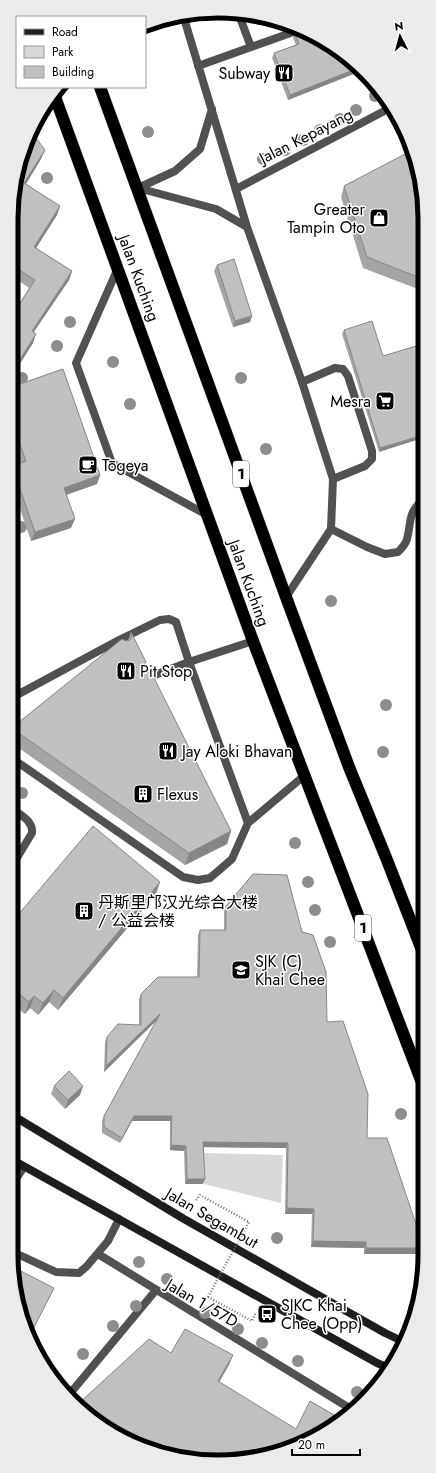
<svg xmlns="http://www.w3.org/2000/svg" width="436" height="1473" font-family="Jost,'Noto Sans SC',sans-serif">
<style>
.green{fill:#d8d8d8}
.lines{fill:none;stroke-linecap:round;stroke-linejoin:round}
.highway-casing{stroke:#dbdbdb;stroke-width:13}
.path{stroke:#737373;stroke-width:2.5;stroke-dasharray:1 2;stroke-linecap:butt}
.lane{stroke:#515151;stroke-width:8}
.street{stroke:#515151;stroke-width:8}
.secondary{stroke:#1e1e1e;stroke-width:8}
.highway{stroke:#000;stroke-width:12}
.path-bridge{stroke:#737373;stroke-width:2.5;stroke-dasharray:1 2;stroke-linecap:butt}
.tree{fill:#8d8d8d}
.wall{fill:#a5a5a5}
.shaded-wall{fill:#868686}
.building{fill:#c0c0c0;stroke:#868686}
.labels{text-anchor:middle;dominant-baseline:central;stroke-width:3;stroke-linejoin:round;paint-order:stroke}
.shield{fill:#fff;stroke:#4c4c4c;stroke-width:1}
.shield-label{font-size:15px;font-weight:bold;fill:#000}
.poi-label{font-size:16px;fill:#000;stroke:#fff;text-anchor:start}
.street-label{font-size:16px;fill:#000;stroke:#fff}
.rim{fill:none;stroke:#000;stroke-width:5}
</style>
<rect width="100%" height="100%" fill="#fff"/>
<path class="green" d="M 203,1153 L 283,1155 L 281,1203 L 204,1184 Z"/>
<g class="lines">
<defs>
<path id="highway" d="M 100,87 L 286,597 L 349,767 L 387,860 L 422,950
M 54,94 L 253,641 L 421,1080"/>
</defs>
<use href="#highway" class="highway-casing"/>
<path class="path" d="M 196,1200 L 200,1195 L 249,1222
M 208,1297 L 252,1321 L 256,1312"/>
<path class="lane" d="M 239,15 L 251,47
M 198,66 L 299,30
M 118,268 L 76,363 L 112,463 L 207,515
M 302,382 L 335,368 L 343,369 L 348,376 L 372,451 L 372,459 L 365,466 L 333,479
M 331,529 L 367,547 L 385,554 L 398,552 C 401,549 406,544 407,539 C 412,520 407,515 423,499
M 253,641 L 189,662 L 248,823 L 305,775
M 122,648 L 119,640 L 160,620 L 169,619 L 176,622 L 189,662 L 144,679
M 13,699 L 15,696 L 119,640
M 13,759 L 183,877 L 198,880 L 210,878 L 232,859 L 248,823
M 12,866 L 32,833 C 33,821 22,816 13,809
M 11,1186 L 24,1167
M 11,1251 L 56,1272 L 79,1273 L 87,1266 L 108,1241 L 119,1219
M 98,1254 L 351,1409
M 68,1396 L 156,1290"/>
<path class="street" d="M 183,15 L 247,227 L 302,382 L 333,479 L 331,529 L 286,597
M 212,109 L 200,149 L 175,171 L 138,188 L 216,209 L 247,227
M 236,189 L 390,108"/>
<path class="secondary" d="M 12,1115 L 184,1219 L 385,1333 L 402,1341
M 11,1159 L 377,1363 L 391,1369"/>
<use href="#highway" class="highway"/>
<path class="path-bridge" d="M 208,1297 L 249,1222"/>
</g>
<g class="tree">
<circle cx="375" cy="96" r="6"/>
<circle cx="356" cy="110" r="6"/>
<circle cx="340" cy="119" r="6"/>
<circle cx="320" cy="130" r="6"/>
<circle cx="148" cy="132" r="6"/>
<circle cx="303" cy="140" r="6"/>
<circle cx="285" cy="150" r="6"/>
<circle cx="263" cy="159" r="6"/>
<circle cx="47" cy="178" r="6"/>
<circle cx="70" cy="322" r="6"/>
<circle cx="57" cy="346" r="6"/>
<circle cx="113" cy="362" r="6"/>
<circle cx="22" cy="378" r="6"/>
<circle cx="241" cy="378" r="6"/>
<circle cx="130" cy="404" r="6"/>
<circle cx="266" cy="449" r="6"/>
<circle cx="21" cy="527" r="6"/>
<circle cx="331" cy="601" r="6"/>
<circle cx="386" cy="705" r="6"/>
<circle cx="383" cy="752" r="6"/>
<circle cx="22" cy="793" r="6"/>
<circle cx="295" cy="843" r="6"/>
<circle cx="308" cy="882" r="6"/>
<circle cx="315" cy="910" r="6"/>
<circle cx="330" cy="942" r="6"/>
<circle cx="401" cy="1114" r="6"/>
<circle cx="277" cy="1238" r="6"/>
<circle cx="139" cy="1262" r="6"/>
<circle cx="167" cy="1279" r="6"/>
<circle cx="136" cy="1306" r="6"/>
<circle cx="205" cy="1313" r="6"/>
<circle cx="113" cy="1326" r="6"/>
<circle cx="238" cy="1329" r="6"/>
<circle cx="262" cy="1343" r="6"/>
<circle cx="83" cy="1354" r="6"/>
<circle cx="298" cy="1361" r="6"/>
<circle cx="357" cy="1392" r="6"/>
</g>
<path class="wall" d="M 254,15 L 259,15 L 272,20 L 257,25 Z
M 295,33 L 322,39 L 361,71 L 288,100 L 272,58 L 274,53 L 296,45 L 293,38 Z
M 45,150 L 41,159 L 26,184 L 60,206 L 57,215 L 36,248 L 72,271 L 69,280 L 34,332 L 33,343 L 14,373 L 15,311 L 29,288 L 15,278 L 15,177 Z
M 344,186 L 423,191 L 423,291 L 363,268 L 341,197 Z
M 217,265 L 252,316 L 250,322 L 233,327 L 214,271 Z
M 344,330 L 383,356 L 423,344 L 379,452 L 342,334 Z
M 14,386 L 100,475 L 97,484 L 66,495 L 71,528 L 31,541 L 14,491 L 14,466 L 20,463 L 14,446 Z
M 423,503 L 423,523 L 417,517 Z
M 131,632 L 146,662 L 143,669 L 231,831 L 227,844 L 185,865 L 13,744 L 13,727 L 126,641 L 128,641 Z
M 156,894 L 58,1010 L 49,1002 L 38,1015 L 30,1008 L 25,1014 L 12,1004 L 12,922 Z
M 226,906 L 327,1022 L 367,1138 L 421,1239 L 364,1254 L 364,1248 L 311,1247 L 312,1214 L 285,1214 L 286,1148 L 204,1147 L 203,1184 L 185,1184 L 184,1151 L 170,1150 L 170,1121 L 132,1121 L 120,1143 L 102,1133 L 102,1121 L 104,1116 L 156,1021 L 104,1072 L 105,1042 L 107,1037 L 139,1025 L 139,999 L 141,994 L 197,977 L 198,935 L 200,930 L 224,930 L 224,911 Z
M 54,1086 L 83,1086 L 80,1095 L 65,1109 L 51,1094 Z"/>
<path class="shaded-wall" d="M 265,17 L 272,20 L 257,25 L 258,20 Z
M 358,68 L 361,71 L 288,100 L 290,95 Z
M 45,150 L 41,159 L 21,192 L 24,183 Z
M 60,206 L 57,215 L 31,256 L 34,247 Z
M 72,271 L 69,280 L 28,340 L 32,331 Z
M 252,316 L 250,322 L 233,327 L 235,321 Z
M 36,334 L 33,343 L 14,373 L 14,369 Z
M 423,435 L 423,438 L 379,452 L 380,448 Z
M 100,475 L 97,484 L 60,497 L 64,488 Z
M 75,519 L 71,528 L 31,541 L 35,532 Z
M 20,817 L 17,826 L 13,833 L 13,829 Z
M 231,831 L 227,844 L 185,865 L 189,853 Z
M 160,882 L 156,894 L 58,1010 L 63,998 Z
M 54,990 L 49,1002 L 38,1015 L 43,1003 Z
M 34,996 L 30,1008 L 25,1014 L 29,1002 Z
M 160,1014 L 158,1019 L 104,1072 L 106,1066 Z
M 83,1086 L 80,1095 L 65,1109 L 68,1100 Z
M 134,1116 L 172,1116 L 170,1121 L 132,1121 L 120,1143 L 122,1138 Z
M 203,1142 L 288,1143 L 286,1148 L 201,1147 Z
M 171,1145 L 186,1146 L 184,1151 L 170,1150 Z
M 187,1179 L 205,1179 L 203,1184 L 185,1184 Z
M 287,1208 L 314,1209 L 312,1214 L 285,1214 Z
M 313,1241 L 366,1242 L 364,1248 L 311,1247 Z
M 366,1248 L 421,1248 L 421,1254 L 364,1254 Z
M 54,1288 L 53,1291 L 29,1337 Z
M 233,1355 L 229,1365 L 214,1391 L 218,1381 Z"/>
<path class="building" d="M 257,15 L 259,15 L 265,17 L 258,20 Z
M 300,31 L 322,39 L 358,68 L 290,95 L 274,53 L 299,44 L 295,33 Z
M 33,134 L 45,150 L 24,183 L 60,206 L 34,247 L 72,271 L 32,331 L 36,334 L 14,369 L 15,311 L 35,280 L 15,267 L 15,177 Z
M 407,153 L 413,154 L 423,191 L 423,279 L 367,257 L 344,186 Z
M 234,259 L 252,316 L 235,321 L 217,265 Z
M 372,321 L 383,356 L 423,344 L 423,435 L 380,448 L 344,330 Z
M 63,369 L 100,475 L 64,488 L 75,519 L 35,532 L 14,472 L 14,466 L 26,461 L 14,428 L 14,386 Z
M 422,503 L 423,503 L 423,509 L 421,507 Z
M 131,632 L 146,662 L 143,666 L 143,669 L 147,672 L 151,672 L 231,831 L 189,853 L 13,729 L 13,727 L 122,639 L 126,641 L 130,640 L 132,636 Z
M 13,813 L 20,817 L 13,829 Z
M 93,826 L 160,882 L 63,998 L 54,990 L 43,1003 L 34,996 L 29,1002 L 12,988 L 12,922 Z
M 253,874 L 287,875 L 302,932 L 313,935 L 326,972 L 327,1022 L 343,1021 L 368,1094 L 367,1138 L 387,1138 L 421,1239 L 421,1248 L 366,1248 L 366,1242 L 313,1241 L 314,1209 L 287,1208 L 288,1143 L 203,1142 L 205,1179 L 187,1179 L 186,1146 L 171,1145 L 172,1116 L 134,1116 L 122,1138 L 104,1127 L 104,1116 L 160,1014 L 106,1066 L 107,1037 L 118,1024 L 141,1025 L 141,994 L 158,977 L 199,977 L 200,930 L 226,930 L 226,906 Z
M 69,1071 L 83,1086 L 68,1100 L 54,1086 Z
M 13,1267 L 54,1288 L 29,1337 L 27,1334 Z
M 185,1329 L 233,1355 L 218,1381 L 296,1429 L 310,1401 L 341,1419 L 333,1427 L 271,1455 L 191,1460 L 126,1441 L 78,1404 L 149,1339 L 171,1353 Z"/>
<defs>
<symbol id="restaurant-square" viewBox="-11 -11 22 22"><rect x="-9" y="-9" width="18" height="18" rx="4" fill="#000" stroke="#fff"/><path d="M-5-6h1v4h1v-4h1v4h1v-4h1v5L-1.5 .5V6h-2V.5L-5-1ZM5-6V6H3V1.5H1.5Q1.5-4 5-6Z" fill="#fff"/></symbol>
<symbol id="shop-square" viewBox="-11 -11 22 22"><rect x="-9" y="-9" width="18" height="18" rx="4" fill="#000" stroke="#fff"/><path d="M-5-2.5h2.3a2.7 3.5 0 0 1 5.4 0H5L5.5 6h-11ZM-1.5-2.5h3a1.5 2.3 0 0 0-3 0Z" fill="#fff"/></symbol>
<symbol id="supermarket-square" viewBox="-11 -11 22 22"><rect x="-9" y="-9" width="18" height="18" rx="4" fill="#000" stroke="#fff"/><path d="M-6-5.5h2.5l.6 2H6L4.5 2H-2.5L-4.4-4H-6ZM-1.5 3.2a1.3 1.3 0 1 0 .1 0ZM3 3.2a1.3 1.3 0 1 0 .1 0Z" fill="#fff"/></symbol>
<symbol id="cafe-square" viewBox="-11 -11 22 22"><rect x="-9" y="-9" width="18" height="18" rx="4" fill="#000" stroke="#fff"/><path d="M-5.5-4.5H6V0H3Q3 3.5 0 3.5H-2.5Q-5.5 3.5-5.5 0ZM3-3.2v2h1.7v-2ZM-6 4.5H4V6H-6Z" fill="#fff"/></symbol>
<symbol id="building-square" viewBox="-11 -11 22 22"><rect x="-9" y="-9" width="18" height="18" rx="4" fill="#000" stroke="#fff"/><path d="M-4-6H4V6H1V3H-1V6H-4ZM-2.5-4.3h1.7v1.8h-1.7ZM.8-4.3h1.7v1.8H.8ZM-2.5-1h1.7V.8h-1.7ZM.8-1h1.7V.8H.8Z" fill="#fff"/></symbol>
<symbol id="school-square" viewBox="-11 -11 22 22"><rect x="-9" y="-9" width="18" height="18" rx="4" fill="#000" stroke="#fff"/><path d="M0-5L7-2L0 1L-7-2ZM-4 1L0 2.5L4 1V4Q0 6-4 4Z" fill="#fff"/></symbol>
<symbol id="bus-square" viewBox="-11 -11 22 22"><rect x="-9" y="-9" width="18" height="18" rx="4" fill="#000" stroke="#fff"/><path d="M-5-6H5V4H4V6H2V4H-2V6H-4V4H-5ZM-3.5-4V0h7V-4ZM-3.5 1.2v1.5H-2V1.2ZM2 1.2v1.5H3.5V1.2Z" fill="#fff"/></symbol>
</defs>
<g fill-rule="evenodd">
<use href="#restaurant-square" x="273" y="62" width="22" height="22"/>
<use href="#shop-square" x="368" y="207" width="22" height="22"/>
<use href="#supermarket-square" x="374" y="390" width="22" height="22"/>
<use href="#cafe-square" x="77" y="454" width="22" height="22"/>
<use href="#restaurant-square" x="115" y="660" width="22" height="22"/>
<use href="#restaurant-square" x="157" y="740" width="22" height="22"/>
<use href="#building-square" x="132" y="783" width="22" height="22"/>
<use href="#building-square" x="73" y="900" width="22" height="22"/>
<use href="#school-square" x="230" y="959" width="22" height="22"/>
<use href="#bus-square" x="256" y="1303" width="22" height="22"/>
</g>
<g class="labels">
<g class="shield">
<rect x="233" y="461" width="16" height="26" rx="3"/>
<rect x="355" y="915" width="16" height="26" rx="3"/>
</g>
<g class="shield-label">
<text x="241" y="474">1</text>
<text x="363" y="928">1</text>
</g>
<g class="poi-label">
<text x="270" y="73" text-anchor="end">Subway</text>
<text x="365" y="209" text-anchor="end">Greater<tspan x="365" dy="18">Tampin Oto</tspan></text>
<text x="371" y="401" text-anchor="end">Mesra</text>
<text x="102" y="465">Tōgeya</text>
<text x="140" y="671">Pit Stop</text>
<text x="182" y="751">Jay Aloki Bhavan</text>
<text x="157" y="794">Flexus</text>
<text x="98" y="902">丹斯里邝汉光综合大楼<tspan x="98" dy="18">/ 公益会楼</tspan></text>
<text x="255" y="961">SJK (C)<tspan x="255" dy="18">Khai Chee</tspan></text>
<text x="281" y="1305">SJKC Khai<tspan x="281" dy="18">Chee (Opp)</tspan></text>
</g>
<g class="street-label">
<text transform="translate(306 136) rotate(-27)">Jalan Kepayang</text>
<text transform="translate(139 278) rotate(70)">Jalan Kuching</text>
<text transform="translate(249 583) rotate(70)">Jalan Kuching</text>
<text transform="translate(212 1218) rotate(30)">Jalan Segambut</text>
<text transform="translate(202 1303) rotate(30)">Jalan 1/57D</text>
</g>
</g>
<path d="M0 0H436V1473H0ZM218 18H218A200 200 0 0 1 418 218V1255A200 200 0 0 1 218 1455H218A200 200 0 0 1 18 1255V218A200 200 0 0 1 218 18Z" fill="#ebebeb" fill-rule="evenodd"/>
<path class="rim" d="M218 18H218A200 200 0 0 1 418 218V1255A200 200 0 0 1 218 1455H218A200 200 0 0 1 18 1255V218A200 200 0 0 1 218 18Z"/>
<rect x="16" y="16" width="130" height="72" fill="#ffffff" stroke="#999999"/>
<rect x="24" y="29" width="20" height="6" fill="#1e1e1e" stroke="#999999"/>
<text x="52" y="36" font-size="12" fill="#000000">Road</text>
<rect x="24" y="46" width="20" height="12" fill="#d8d8d8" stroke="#999999"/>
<text x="52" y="56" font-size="12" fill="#000000">Park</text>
<rect x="24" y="66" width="20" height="12" fill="#c0c0c0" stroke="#999999"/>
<text x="52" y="76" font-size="12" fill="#000000">Building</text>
<g transform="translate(400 36) rotate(354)" stroke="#ffffff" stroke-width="3" paint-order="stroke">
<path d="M0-3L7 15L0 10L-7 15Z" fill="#000000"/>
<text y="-6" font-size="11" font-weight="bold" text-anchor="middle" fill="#000000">N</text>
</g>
<path d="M292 1449v6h68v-6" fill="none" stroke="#000000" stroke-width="2"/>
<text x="298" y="1449" font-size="12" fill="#000000" stroke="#ffffff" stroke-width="3" paint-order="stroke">20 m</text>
</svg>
